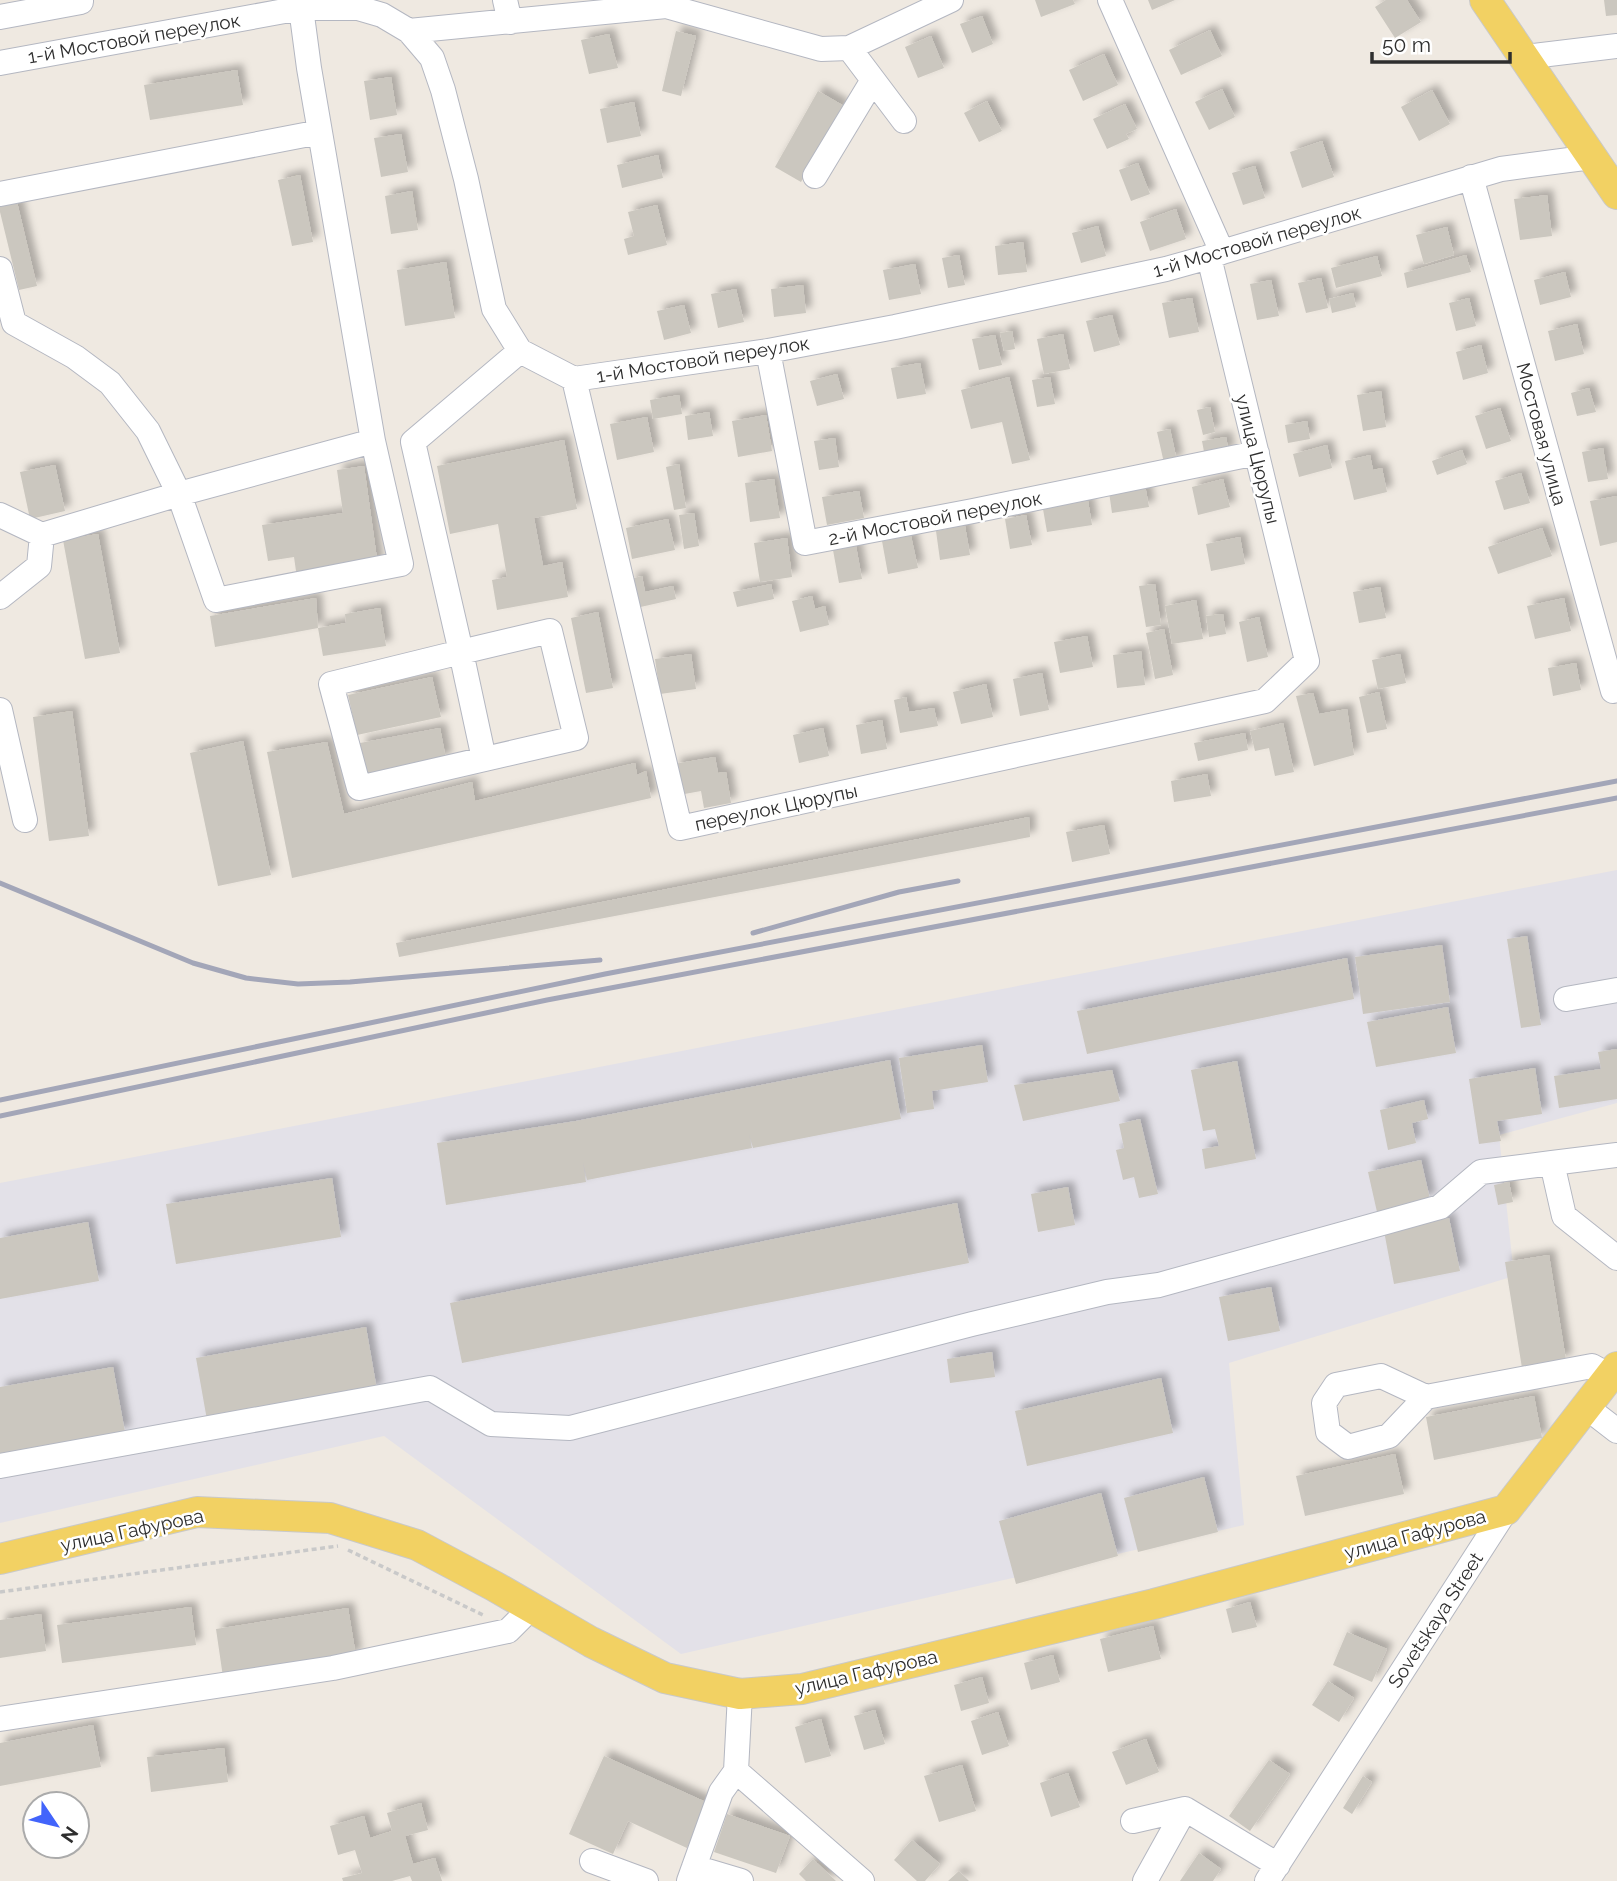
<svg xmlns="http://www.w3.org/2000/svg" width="1617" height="1881" font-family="Raleway,sans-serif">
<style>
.industrial{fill:#e3e1e8}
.building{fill:#cbc7bf;filter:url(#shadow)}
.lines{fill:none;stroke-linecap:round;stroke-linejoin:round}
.minor-casing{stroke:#b4b7c1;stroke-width:26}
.major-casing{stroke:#c9c9c9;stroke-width:32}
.path{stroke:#c9c9c9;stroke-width:3.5;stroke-dasharray:5 3.5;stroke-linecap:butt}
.minor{stroke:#fff;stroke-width:24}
.major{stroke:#f2d163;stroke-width:30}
.rail{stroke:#a3a6b8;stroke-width:5}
.labels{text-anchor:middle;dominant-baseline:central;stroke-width:5;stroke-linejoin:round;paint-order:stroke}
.street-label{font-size:19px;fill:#2e2e2e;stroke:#fff}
</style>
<defs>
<filter id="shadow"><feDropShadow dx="6" dy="-6" stdDeviation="3.5" flood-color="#0004"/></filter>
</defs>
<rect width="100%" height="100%" fill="#efe9e1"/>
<path class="industrial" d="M 1617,870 L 1617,1103 L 1499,1135 L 1514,1276 L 1229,1363 L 1244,1525 L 681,1654 L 384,1436 L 0,1523 L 0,1183 Z"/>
<path class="building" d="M 1035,0 L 1073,0 L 1075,4 L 1041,17 Z
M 1148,0 L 1175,0 L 1152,10 Z
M 1386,0 L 1407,0 L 1421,22 L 1395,38 L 1375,7 Z
M 1604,0 L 1617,0 L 1617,15 L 1606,16 Z
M 982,16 L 993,44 L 972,53 L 960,24 Z
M 1210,30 L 1222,56 L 1181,75 L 1169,50 Z
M 676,31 L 696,36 L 681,96 L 662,91 Z
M 609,34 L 618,68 L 589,74 L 581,40 Z
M 931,36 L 944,68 L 918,78 L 905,47 Z
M 1104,54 L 1118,85 L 1083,101 L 1069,70 Z
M 237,70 L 243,105 L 150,120 L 144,85 Z
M 391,77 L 397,115 L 370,120 L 364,81 Z
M 1222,89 L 1235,117 L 1209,130 L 1195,102 Z
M 1432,90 L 1450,124 L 1419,141 L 1401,107 Z
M 818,91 L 844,106 L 801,182 L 775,167 Z
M 987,101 L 1002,131 L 979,142 L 964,113 Z
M 634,102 L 641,136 L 607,143 L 600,109 Z
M 1125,104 L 1137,129 L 1126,134 L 1129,139 L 1107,149 L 1093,119 Z
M 401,134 L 408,172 L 381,177 L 374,138 Z
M 1322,141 L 1334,177 L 1302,188 L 1290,152 Z
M 658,155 L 663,178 L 622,188 L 617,165 Z
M 1138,163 L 1150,194 L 1131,201 L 1119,170 Z
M 1255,166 L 1265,198 L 1243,205 L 1232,173 Z
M 300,175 L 313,242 L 292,246 L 278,180 Z
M 412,191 L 418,230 L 391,234 L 385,196 Z
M 1547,195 L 1552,236 L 1520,240 L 1514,199 Z
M 17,202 L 37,286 L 19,290 L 0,212 L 0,206 Z
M 657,205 L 667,245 L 628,255 L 624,239 L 634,236 L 628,212 Z
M 1176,209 L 1186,239 L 1150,251 L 1140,222 Z
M 1098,226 L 1106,256 L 1081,263 L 1072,233 Z
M 1447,227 L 1454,255 L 1424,264 L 1416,235 Z
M 1023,242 L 1027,272 L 998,275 L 995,246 Z
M 959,255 L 965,285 L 948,288 L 942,258 Z
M 1466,255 L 1471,272 L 1407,288 L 1404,273 Z
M 1377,256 L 1382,276 L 1336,288 L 1331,268 Z
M 446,262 L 455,318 L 405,326 L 397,270 Z
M 915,264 L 921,294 L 889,300 L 883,270 Z
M 1565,272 L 1571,297 L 1540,305 L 1534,280 Z
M 1321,278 L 1328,308 L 1306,313 L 1298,283 Z
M 1271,280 L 1279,316 L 1257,320 L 1250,284 Z
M 803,285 L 806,313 L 774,317 L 771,289 Z
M 736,289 L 744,322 L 718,328 L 711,294 Z
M 1353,293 L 1356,307 L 1332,313 L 1329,299 Z
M 1192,298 L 1199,332 L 1169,338 L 1162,303 Z
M 1469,298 L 1476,326 L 1456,331 L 1449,303 Z
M 684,305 L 691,333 L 664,340 L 657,311 Z
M 1112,315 L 1120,345 L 1094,352 L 1086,321 Z
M 1577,324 L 1584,354 L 1555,361 L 1548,331 Z
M 1012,331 L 1015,349 L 1004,351 L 1000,333 Z
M 1063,334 L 1070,369 L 1044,374 L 1037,339 Z
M 995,335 L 1002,365 L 979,370 L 972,339 Z
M 1481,345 L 1488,373 L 1463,380 L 1456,352 Z
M 920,363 L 926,394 L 897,399 L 891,368 Z
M 837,374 L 844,399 L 817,406 L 810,381 Z
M 1009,377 L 1030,460 L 1012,464 L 1002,422 L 971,429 L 961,390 Z
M 1050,377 L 1055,404 L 1037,407 L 1032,380 Z
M 1589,388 L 1596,412 L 1577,416 L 1571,393 Z
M 1381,391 L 1386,427 L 1363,431 L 1357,395 Z
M 679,395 L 682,414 L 653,419 L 650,400 Z
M 1210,407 L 1215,432 L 1203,435 L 1197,410 Z
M 1500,408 L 1511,441 L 1486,449 L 1475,416 Z
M 709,412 L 713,436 L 688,440 L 685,416 Z
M 766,415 L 772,451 L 738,457 L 732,421 Z
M 647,417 L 654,452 L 617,460 L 610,424 Z
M 1307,421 L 1310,439 L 1288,443 L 1285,425 Z
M 1170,429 L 1177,461 L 1164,463 L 1157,432 Z
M 1226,437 L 1229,453 L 1205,457 L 1202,441 Z
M 835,438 L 839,467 L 819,470 L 814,441 Z
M 564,440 L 577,509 L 534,518 L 543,566 L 562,562 L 568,597 L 497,610 L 492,580 L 507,577 L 498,524 L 450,534 L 437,466 Z
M 1327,445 L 1332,468 L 1299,477 L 1293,454 Z
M 1603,448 L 1608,479 L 1588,482 L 1582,452 Z
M 1462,450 L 1467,464 L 1437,475 L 1432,461 Z
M 1370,455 L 1373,470 L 1382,468 L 1387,492 L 1354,500 L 1345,461 Z
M 679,464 L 686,508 L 674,510 L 666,467 Z
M 55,465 L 65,511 L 30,519 L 20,472 Z
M 364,466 L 378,566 L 297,578 L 294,557 L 268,561 L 262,525 L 343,513 L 337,470 Z
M 1521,473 L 1530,503 L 1504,510 L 1495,481 Z
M 774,479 L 780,518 L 750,522 L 745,483 Z
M 1223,479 L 1230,507 L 1198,515 L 1192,487 Z
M 1145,485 L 1149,507 L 1112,513 L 1109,492 Z
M 859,491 L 864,518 L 827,525 L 822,497 Z
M 1617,496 L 1617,542 L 1600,546 L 1590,501 Z
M 1088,501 L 1092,525 L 1047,532 L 1043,509 Z
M 694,513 L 699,546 L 684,549 L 679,515 Z
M 1026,515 L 1032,545 L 1010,549 L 1005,519 Z
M 668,519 L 675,550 L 632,559 L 626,528 Z
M 965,526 L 970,555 L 940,560 L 936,531 Z
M 1542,528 L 1552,556 L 1498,574 L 1488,547 Z
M 98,534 L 120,653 L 85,659 L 63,540 Z
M 911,536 L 918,568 L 888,574 L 882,541 Z
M 1240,537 L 1245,564 L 1211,571 L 1206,544 Z
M 787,538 L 792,577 L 760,582 L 754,543 Z
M 856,546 L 862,579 L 839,583 L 833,550 Z
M 642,576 L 645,592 L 673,586 L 676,599 L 636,608 L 630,579 Z
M 771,584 L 774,599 L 737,607 L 733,592 Z
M 1155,584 L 1161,625 L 1146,627 L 1139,586 Z
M 1380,587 L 1386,618 L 1359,623 L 1353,592 Z
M 812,596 L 815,609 L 825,606 L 829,625 L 800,632 L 792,601 Z
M 316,598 L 318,628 L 346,623 L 345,614 L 380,608 L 386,646 L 323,656 L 318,628 L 215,647 L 210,616 Z
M 1564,598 L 1571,631 L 1535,639 L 1527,606 Z
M 1196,600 L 1203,639 L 1172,644 L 1165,606 Z
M 598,612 L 613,688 L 586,693 L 571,618 Z
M 1223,614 L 1226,634 L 1209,637 L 1206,616 Z
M 1259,617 L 1268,657 L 1247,662 L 1239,622 Z
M 1164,629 L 1173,675 L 1155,679 L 1146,633 Z
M 1087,636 L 1093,667 L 1060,673 L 1054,642 Z
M 1141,651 L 1145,685 L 1117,688 L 1113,655 Z
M 691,654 L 696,689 L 660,694 L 655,659 Z
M 1400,654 L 1406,683 L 1378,689 L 1372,660 Z
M 1576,663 L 1581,690 L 1553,696 L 1548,668 Z
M 1042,673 L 1049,710 L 1020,716 L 1013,679 Z
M 432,677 L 441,717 L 357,735 L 348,695 Z
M 986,684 L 993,717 L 961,724 L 953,692 Z
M 1379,692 L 1387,729 L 1367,733 L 1359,697 Z
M 1313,693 L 1319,714 L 1347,709 L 1354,755 L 1314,766 L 1296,696 Z
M 906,697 L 909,712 L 934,708 L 938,726 L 900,733 L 894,700 Z
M 72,711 L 89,836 L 49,841 L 33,717 Z
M 882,720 L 887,749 L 861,754 L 856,725 Z
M 1283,723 L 1294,772 L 1275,776 L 1269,748 L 1255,751 L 1250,731 Z
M 440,728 L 446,759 L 366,775 L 360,743 Z
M 823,728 L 829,756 L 799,763 L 793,735 Z
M 1245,733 L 1248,750 L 1198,761 L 1194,743 Z
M 243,741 L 271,875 L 218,886 L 190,753 Z
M 327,742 L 344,814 L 472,782 L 475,801 L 635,763 L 637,775 L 646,771 L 651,798 L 292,878 L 267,752 Z
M 715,757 L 718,773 L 726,772 L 731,803 L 704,808 L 701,791 L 679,795 L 674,764 Z
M 1207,774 L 1211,796 L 1174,802 L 1171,781 Z
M 1029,817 L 1030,837 L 399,957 L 396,943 Z
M 1104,825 L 1110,854 L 1072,862 L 1066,832 Z
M 1527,936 L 1541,1025 L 1521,1028 L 1507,939 Z
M 1442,945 L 1450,1002 L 1363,1014 L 1355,957 Z
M 1347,958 L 1354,999 L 1087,1054 L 1077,1011 Z
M 1448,1007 L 1456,1053 L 1376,1067 L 1367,1022 Z
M 982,1045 L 988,1082 L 932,1091 L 934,1109 L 907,1113 L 899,1058 Z
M 1617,1049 L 1617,1099 L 1559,1108 L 1554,1076 L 1601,1069 L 1598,1052 Z
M 890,1060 L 901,1119 L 753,1148 L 749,1134 L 752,1148 L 587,1180 L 583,1162 L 586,1182 L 446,1205 L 437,1143 L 576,1121 Z
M 1237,1061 L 1256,1159 L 1205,1169 L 1202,1149 L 1219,1146 L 1215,1129 L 1203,1131 L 1191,1070 Z
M 1535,1068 L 1542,1114 L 1497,1121 L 1501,1141 L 1479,1144 L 1469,1079 Z
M 1112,1070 L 1120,1101 L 1023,1121 L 1014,1085 Z
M 1424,1100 L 1428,1119 L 1412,1123 L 1416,1143 L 1388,1150 L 1380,1110 Z
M 1140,1119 L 1158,1194 L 1139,1198 L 1134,1177 L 1123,1180 L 1116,1150 L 1124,1148 L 1119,1124 Z
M 1421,1160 L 1430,1199 L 1377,1212 L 1368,1172 Z
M 332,1178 L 341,1237 L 176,1264 L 166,1204 Z
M 1509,1182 L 1513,1202 L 1498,1205 L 1494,1185 Z
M 1068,1187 L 1075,1225 L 1038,1232 L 1031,1194 Z
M 957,1203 L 969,1263 L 462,1363 L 450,1303 Z
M 1449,1218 L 1460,1271 L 1394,1284 L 1384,1231 Z
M 88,1222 L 99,1281 L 0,1299 L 0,1238 Z
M 1549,1255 L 1566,1360 L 1522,1368 L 1505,1262 Z
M 1271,1287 L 1280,1331 L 1228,1341 L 1219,1297 Z
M 366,1327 L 377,1390 L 207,1420 L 196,1358 Z
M 992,1352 L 995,1377 L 950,1383 L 947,1359 Z
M 113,1367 L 125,1432 L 0,1455 L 0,1387 Z
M 1161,1378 L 1173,1433 L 1027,1466 L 1015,1411 Z
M 1534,1396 L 1542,1438 L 1434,1460 L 1426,1417 Z
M 1395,1454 L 1404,1494 L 1305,1516 L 1296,1476 Z
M 1204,1477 L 1218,1532 L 1138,1552 L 1124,1498 Z
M 1101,1493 L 1118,1556 L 1016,1584 L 999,1521 Z
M 1250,1602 L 1257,1627 L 1232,1633 L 1226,1609 Z
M 191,1607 L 196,1645 L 62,1663 L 57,1625 Z
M 348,1608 L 356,1656 L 223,1677 L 216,1629 Z
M 41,1614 L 46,1651 L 0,1658 L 0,1620 Z
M 1153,1626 L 1161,1659 L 1108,1672 L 1100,1639 Z
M 1347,1632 L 1387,1649 L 1372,1682 L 1333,1665 Z
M 1053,1655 L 1060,1682 L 1031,1690 L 1024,1663 Z
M 982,1677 L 989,1703 L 961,1711 L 954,1685 Z
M 1328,1681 L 1354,1698 L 1339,1722 L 1312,1705 Z
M 875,1710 L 885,1744 L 864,1750 L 854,1716 Z
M 998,1712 L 1009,1746 L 982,1755 L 971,1721 Z
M 821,1719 L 831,1756 L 805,1763 L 795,1727 Z
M 93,1725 L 101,1767 L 0,1786 L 0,1743 Z
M 1146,1739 L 1159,1772 L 1126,1785 L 1112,1752 Z
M 224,1748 L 228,1782 L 151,1792 L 147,1757 Z
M 604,1756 L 708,1803 L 687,1848 L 628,1821 L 613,1854 L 569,1834 Z
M 1269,1760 L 1290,1774 L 1250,1831 L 1229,1816 Z
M 962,1765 L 976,1811 L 939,1822 L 924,1776 Z
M 1068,1773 L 1080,1807 L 1051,1817 L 1040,1783 Z
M 1363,1776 L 1372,1782 L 1352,1814 L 1343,1808 Z
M 421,1803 L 428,1830 L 405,1836 L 413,1864 L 435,1858 L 442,1881 L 412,1881 L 410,1876 L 392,1881 L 343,1881 L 342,1878 L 362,1873 L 355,1850 L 338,1855 L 330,1826 L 364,1816 L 370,1838 L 392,1831 L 387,1813 Z
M 727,1814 L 790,1836 L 776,1873 L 714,1852 Z
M 912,1840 L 940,1864 L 925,1881 L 917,1881 L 894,1860 Z
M 1199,1853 L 1221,1869 L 1213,1881 L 1180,1881 Z
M 813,1859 L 836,1881 L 806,1881 L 799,1874 Z
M 959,1871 L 969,1881 L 948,1881 Z"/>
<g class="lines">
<defs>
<path id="minor" d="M 505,0 L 510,22
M 1110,0 L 1222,252
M 0,17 L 81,2 L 81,0
M 409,31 L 666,6 L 821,49 L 849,48 L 951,0
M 849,48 L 904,121
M 1524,57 L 1617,46
M 0,63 L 301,8 L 358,8 L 382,15 L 409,31 L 432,58 L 443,90 L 466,179 L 494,309 L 520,351 L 574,379 L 768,351 L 895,327 L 1166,269 L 1209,257 L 1222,252 L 1501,169 L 1592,157
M 815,176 L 873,80
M 1471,177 L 1613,691
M 0,194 L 320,132
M 0,269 L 14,323 L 75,357 L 110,383 L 148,431 L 179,494 L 216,600 L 401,564 L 373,441
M 768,351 L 805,543 L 973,511 L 1257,453
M 574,379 L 680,828 L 1265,701 L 1307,661 L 1209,257
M 0,515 L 42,535 L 179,494 L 373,441 L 309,68 L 301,8
M 0,597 L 39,566 L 42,535
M 0,710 L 25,820
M 484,759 L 461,652 L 331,684 L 359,788 L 576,738 L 550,631 L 461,652 L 413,442 L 520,351
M 1566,999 L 1617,990
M 1617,1155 L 1552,1163 L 1564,1216 L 1617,1258
M 1426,1397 L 1389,1436 L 1348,1447 L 1328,1432 L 1324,1403 L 1336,1385 L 1381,1376 L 1426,1397 L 1592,1366 L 1610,1376
M 1586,1407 L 1617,1431
M 0,1466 L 430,1388 L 491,1424 L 570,1428 L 972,1324 L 1107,1292 L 1159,1285 L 1440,1207 L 1481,1172 L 1552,1163
M 740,1694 L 736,1771 L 862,1881
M 0,1719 L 333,1668 L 508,1631 L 531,1608
M 1133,1821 L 1185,1809
M 592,1861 L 646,1881
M 694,1867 L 741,1881
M 689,1881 L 721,1792 L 736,1771
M 1145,1881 L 1185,1809 L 1278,1865
M 1267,1881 L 1506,1510"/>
<path id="major" d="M 1485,0 L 1617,194
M 0,1559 L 197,1512 L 330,1518 L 417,1545 L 494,1586 L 591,1642 L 665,1678 L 740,1694 L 802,1689 L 1154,1604 L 1506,1510 L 1617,1367"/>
</defs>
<use href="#minor" class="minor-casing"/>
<use href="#major" class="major-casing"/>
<path class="path" d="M 348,1550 L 483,1615
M 0,1592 L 338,1546"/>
<use href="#minor" class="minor"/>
<use href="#major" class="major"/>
<path class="rail" d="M 0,883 L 193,963 L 246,978 L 298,984 L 350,982 L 600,960
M 753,933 L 899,892 L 958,881
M 0,1100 L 605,974 L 1617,781
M 0,1116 L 547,1000 L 1617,798"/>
</g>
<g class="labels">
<g class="street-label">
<text transform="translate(134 38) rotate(-10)">1-й Мостовой переулок</text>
<text transform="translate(1257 241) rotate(-16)">1-й Мостовой переулок</text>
<text transform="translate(703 359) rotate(-9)">1-й Мостовой переулок</text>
<text transform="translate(1542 434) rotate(75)">Мостовая улица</text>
<text transform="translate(1258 459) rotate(76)">улица Цюрупы</text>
<text transform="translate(935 518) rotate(-11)">2-й Мостовой переулок</text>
<text transform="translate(776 807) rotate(-12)">переулок Цюрупы</text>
<text transform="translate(132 1530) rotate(-12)">улица Гафурова</text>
<text transform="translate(1415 1534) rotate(-15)">улица Гафурова</text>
<text transform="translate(1435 1620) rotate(-57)">Sovetskaya Street</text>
<text transform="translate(866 1672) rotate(-13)">улица Гафурова</text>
</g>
</g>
<g transform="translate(56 1825) rotate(125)"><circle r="33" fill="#ffffff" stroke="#ababab" stroke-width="2"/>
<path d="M0-5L12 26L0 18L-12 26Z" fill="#4264fb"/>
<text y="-10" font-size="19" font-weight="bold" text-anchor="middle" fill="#2e2e2e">N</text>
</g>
<path d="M1372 52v10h138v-10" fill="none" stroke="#2e2e2e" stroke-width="3.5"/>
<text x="1382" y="52" font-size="21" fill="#2e2e2e" stroke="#ffffff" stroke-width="5" paint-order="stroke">50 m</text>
</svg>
